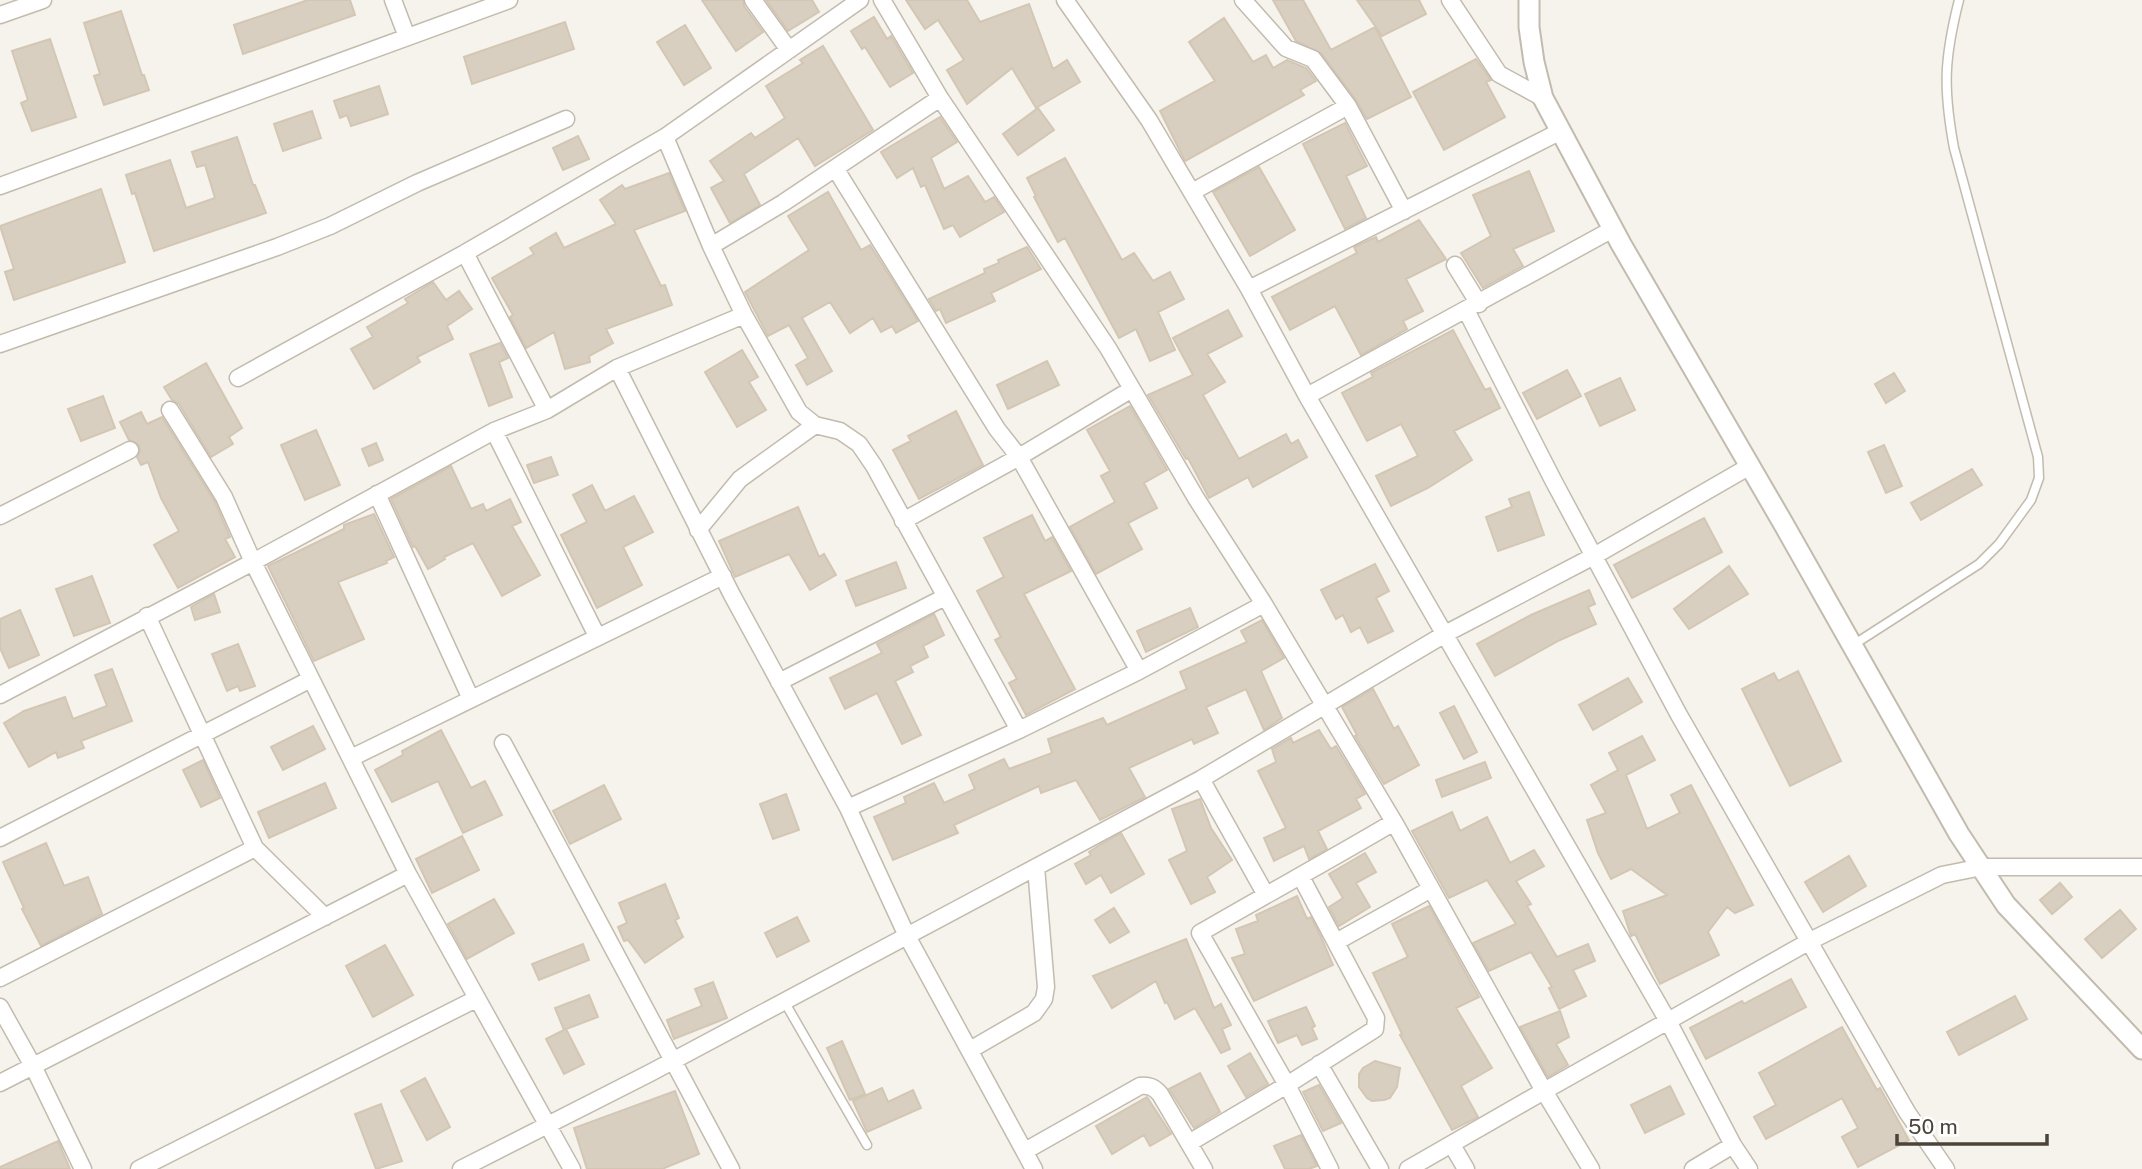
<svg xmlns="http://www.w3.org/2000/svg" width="2142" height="1169" font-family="'Public Sans',sans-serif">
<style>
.building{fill:#d8cfc1;stroke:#d3c7b4;stroke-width:2}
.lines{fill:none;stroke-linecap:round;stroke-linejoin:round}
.service-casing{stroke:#c2bbae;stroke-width:11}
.minor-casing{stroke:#c2bbae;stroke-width:19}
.tertiary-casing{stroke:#c2bbae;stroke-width:23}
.service{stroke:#fff;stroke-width:8}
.minor{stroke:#fff;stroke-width:16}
.tertiary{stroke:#fff;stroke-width:19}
</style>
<rect width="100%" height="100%" fill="#f6f3ec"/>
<path class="building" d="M 308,0 L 350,0 L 355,15 L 243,54 L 234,25 Z
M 702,0 L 743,0 L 744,6 L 763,32 L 736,51 Z
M 766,0 L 812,0 L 819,12 L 788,31 Z
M 906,0 L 967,0 L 980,22 L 1029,4 L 1053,69 L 1067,60 L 1080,82 L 1036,108 L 1012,68 L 967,104 L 947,70 L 964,60 L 938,20 L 925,29 Z
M 1273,0 L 1303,0 L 1331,50 L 1375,27 L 1411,97 L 1367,119 L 1356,100 L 1321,53 L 1296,41 Z
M 1357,0 L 1419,0 L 1426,14 L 1382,36 Z
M 121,11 L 142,75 L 144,75 L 149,90 L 104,105 L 94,76 L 100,74 L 84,23 Z
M 874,17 L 887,39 L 891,36 L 913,73 L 890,87 L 865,47 L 862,49 L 851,31 Z
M 1224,18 L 1253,62 L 1266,55 L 1273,68 L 1287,60 L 1306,68 L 1316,81 L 1300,90 L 1304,95 L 1185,161 L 1160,111 L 1215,81 L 1189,42 Z
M 565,22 L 574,49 L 472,84 L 464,57 Z
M 685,25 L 711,68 L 684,85 L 657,42 Z
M 50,39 L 76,117 L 32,131 L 21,103 L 28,100 L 12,51 Z
M 823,46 L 873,130 L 815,166 L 798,138 L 744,174 L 760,205 L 730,223 L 711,188 L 724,181 L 710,161 L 751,133 L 755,138 L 785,118 L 766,86 L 803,63 L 800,60 Z
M 1476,59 L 1491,80 L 1486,82 L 1505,117 L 1444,150 L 1413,92 Z
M 379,86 L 388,114 L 351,126 L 347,115 L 340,118 L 334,101 Z
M 1038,108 L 1054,130 L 1018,155 L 1003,134 Z
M 312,111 L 321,138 L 283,151 L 274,124 Z
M 940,117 L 957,142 L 931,158 L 944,189 L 968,176 L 985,202 L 994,197 L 1004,212 L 960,237 L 953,225 L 944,229 L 925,185 L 921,187 L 913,168 L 897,178 L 881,152 Z
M 1345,123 L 1367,166 L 1346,176 L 1366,218 L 1345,229 L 1303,144 Z
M 578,136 L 589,159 L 563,170 L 553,148 Z
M 237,137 L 253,185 L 255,185 L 266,213 L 154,251 L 135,193 L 132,194 L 126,175 L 170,160 L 186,208 L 215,198 L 205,165 L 197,167 L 192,152 Z
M 1065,158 L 1122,260 L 1134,253 L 1153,281 L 1170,272 L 1184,299 L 1158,312 L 1175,350 L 1150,361 L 1136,329 L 1119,338 L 1065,238 L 1058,242 L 1034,197 L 1036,196 L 1027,178 Z
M 1259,167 L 1295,230 L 1250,256 L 1213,192 Z
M 1529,171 L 1554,231 L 1513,249 L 1523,266 L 1483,288 L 1461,253 L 1491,236 L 1473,195 Z
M 669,173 L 685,211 L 634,230 L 661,286 L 665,285 L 672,305 L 606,329 L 613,343 L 589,356 L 590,362 L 565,369 L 554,332 L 526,348 L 510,317 L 513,315 L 492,278 L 534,254 L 530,248 L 556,233 L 564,248 L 616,224 L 600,200 L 622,185 L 625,189 Z
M 101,189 L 125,262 L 14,300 L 5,272 L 14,269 L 0,226 Z
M 828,192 L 861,250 L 870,245 L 918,321 L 896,333 L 892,326 L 881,332 L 873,318 L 850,333 L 830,302 L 802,318 L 832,371 L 807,385 L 796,365 L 808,358 L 789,325 L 768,336 L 745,292 L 809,250 L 788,216 Z
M 1419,220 L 1446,259 L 1406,279 L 1423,311 L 1403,321 L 1407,329 L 1361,355 L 1335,306 L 1290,330 L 1272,297 L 1357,253 L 1354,247 L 1376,237 L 1378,242 Z
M 1027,247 L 1041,269 L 991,293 L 995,301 L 946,323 L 940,309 L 936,311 L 929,299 L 985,273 L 984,269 L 999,263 L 998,260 Z
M 433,282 L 446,300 L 459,291 L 472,309 L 447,326 L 453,339 L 417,357 L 420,362 L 374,389 L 351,349 L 373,337 L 367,327 L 408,303 L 405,299 Z
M 1228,310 L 1242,336 L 1207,354 L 1225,382 L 1203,395 L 1239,459 L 1286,434 L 1291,444 L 1298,440 L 1307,457 L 1253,487 L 1248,477 L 1209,498 L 1188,458 L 1186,459 L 1148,395 L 1193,375 L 1173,338 Z
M 1453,330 L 1485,390 L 1490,388 L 1500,408 L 1454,431 L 1472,460 L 1428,488 L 1391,506 L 1376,476 L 1418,456 L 1401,424 L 1367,441 L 1342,393 L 1373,377 L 1371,373 Z
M 500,343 L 508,358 L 499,362 L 512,397 L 489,406 L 470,354 Z
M 742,350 L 758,377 L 749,382 L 766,410 L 737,427 L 705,372 Z
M 1047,361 L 1059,385 L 1008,409 L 997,385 Z
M 206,363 L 242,428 L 229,437 L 233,444 L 211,457 L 179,404 L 172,400 L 164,387 Z
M 1567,370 L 1581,396 L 1537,419 L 1523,393 Z
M 1894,373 L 1905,391 L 1886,403 L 1875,384 Z
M 1620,378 L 1635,410 L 1600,426 L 1585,394 Z
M 103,396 L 115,428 L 81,441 L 68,409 Z
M 1130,406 L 1167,470 L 1144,483 L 1157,508 L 1128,523 L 1142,549 L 1096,574 L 1070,527 L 1115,502 L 1101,476 L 1110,471 L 1087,430 Z
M 956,411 L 983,465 L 919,499 L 893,450 L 911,441 L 908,436 Z
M 141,412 L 147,424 L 162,417 L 215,502 L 230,537 L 225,539 L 235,557 L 178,588 L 154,545 L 179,531 L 161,498 L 148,462 L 141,465 L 137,457 L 140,451 L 139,445 L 129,440 L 120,422 Z
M 316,430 L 340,485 L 305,500 L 281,445 Z
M 376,443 L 383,460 L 369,466 L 362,449 Z
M 1884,445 L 1902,486 L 1886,493 L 1868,452 Z
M 551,457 L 558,475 L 534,483 L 527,465 Z
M 451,466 L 471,509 L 483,504 L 486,511 L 510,499 L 521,522 L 512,526 L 540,575 L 502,596 L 473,543 L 444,557 L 445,559 L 428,569 L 415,546 L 413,547 L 391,499 Z
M 1972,469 L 1982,485 L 1921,520 L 1911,503 Z
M 592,485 L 605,511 L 634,496 L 653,532 L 623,547 L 642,585 L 597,608 L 561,535 L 587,522 L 573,495 Z
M 1529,492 L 1544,535 L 1498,551 L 1486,517 L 1512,507 L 1509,499 Z
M 798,507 L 819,557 L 824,554 L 836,575 L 810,590 L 789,554 L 735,577 L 719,541 Z
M 374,514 L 394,557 L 386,561 L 387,563 L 338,582 L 364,639 L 314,661 L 268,566 L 344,529 L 344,525 Z
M 1032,515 L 1045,541 L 1052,537 L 1071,571 L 1024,594 L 1075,689 L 1026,715 L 1009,683 L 1017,679 L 995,640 L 1001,637 L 977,591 L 1004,577 L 984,538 Z
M 1704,518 L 1722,552 L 1632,598 L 1614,565 Z
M 896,562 L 906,588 L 856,606 L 846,581 Z
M 1375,564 L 1389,591 L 1376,598 L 1393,631 L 1368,643 L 1360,627 L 1351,632 L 1343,615 L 1336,619 L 1321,590 Z
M 1729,566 L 1748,594 L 1689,629 L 1674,609 Z
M 92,576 L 110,623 L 74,636 L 56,589 Z
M 1589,590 L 1595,604 L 1588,607 L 1596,624 L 1560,640 L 1495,676 L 1477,644 L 1531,615 Z
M 214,594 L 220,612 L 195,620 L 191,607 Z
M 1190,608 L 1198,627 L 1146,652 L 1137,631 Z
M 20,610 L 39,655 L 9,668 L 0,648 L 0,619 Z
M 934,614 L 944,635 L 923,646 L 928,657 L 910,666 L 913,672 L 895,681 L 921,735 L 902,744 L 877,693 L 845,709 L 830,678 L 882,653 L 877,644 Z
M 1262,620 L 1284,658 L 1261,671 L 1282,718 L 1264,730 L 1246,689 L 1206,707 L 1218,733 L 1194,744 L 1192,739 L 1129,768 L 1145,797 L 1100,820 L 1076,780 L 1041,793 L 1039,786 L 954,825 L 958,833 L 893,860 L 874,817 L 906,803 L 904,797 L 934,783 L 944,803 L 975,789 L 969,775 L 1004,759 L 1009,769 L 1052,753 L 1048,739 L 1103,718 L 1107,725 L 1187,689 L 1180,672 L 1247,642 L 1241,631 Z
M 238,644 L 255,686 L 240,691 L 238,686 L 227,691 L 212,654 Z
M 112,669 L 132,721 L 81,741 L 84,748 L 58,758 L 56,752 L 29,767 L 4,723 L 24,711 L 65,697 L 73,719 L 107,706 L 95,675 Z
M 1798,671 L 1841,761 L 1790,786 L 1742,689 L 1774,673 L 1778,681 Z
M 1628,678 L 1642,702 L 1593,730 L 1579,705 Z
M 1373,689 L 1394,729 L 1398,726 L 1419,765 L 1384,784 L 1355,736 L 1357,735 L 1342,707 Z
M 1454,706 L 1477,752 L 1464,759 L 1440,713 Z
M 313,726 L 325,749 L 283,770 L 271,747 Z
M 441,730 L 471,788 L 485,781 L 502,815 L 463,833 L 438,781 L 392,802 L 375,770 L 403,755 L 402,751 Z
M 1319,730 L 1331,749 L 1336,746 L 1365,794 L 1356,799 L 1361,808 L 1318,831 L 1327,849 L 1309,859 L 1304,846 L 1274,861 L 1264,838 L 1286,828 L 1258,771 L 1276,762 L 1272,749 L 1291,738 L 1293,743 Z
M 1642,736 L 1655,760 L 1626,775 L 1647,829 L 1680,813 L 1671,795 L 1691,785 L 1753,905 L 1735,913 L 1727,907 L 1708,932 L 1719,955 L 1660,984 L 1635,934 L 1631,936 L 1623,911 L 1667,895 L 1631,869 L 1611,879 L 1598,853 L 1587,820 L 1606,813 L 1591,785 L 1618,770 L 1609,753 Z
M 203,760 L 220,798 L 201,807 L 183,770 Z
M 1485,762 L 1491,778 L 1442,797 L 1436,780 Z
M 325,783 L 336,808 L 269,838 L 258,812 Z
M 604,785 L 621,819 L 570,844 L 553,811 Z
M 786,794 L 799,830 L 773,839 L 760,804 Z
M 1200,799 L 1211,828 L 1232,860 L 1207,877 L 1215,892 L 1191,904 L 1169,860 L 1187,851 L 1172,809 Z
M 1452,812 L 1460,831 L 1487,817 L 1510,863 L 1534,850 L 1544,866 L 1516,881 L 1531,904 L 1527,906 L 1557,957 L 1588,944 L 1595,961 L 1573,970 L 1586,996 L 1559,1009 L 1549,988 L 1552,987 L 1531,952 L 1489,971 L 1473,943 L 1516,924 L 1487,880 L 1449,898 L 1412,831 Z
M 1121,833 L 1144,874 L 1111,893 L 1101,875 L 1086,884 L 1075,864 L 1091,855 L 1089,852 L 1098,846 Z
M 462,836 L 479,870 L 432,893 L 416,859 Z
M 46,843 L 64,886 L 88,877 L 102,914 L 41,946 L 22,909 L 24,908 L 3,862 Z
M 1365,853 L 1376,872 L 1356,883 L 1370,907 L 1339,926 L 1329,907 L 1343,898 L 1329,874 Z
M 1849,856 L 1866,886 L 1823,912 L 1805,882 Z
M 2060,883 L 2072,897 L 2052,914 L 2040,900 Z
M 665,884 L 679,918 L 675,920 L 683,937 L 645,963 L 628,940 L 624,941 L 618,927 L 627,923 L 619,903 Z
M 1297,896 L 1307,919 L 1311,917 L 1321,937 L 1333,965 L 1254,1001 L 1232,958 L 1245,954 L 1236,929 L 1258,921 L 1256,915 Z
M 494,899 L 514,933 L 467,959 L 448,924 Z
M 1429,906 L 1479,997 L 1456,1008 L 1492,1068 L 1461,1086 L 1478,1117 L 1452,1130 L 1400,1035 L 1402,1034 L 1373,973 L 1408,957 L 1392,924 Z
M 1114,908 L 1129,932 L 1110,943 L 1095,920 Z
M 2120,910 L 2136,929 L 2102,958 L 2085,939 Z
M 797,917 L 809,941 L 777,957 L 765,933 Z
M 1186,939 L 1214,1008 L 1221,1004 L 1231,1025 L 1222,1029 L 1230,1049 L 1221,1053 L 1195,1008 L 1175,1019 L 1167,1002 L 1165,1003 L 1156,981 L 1112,1008 L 1093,976 Z
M 583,944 L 589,960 L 539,980 L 532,964 Z
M 385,945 L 413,995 L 373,1017 L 346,966 Z
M 1791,979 L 1806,1007 L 1706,1059 L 1690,1028 L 1742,1001 L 1744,1004 Z
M 713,982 L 727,1018 L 674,1039 L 667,1020 L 702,1006 L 695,989 Z
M 589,995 L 598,1017 L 566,1029 L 584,1064 L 564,1074 L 546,1039 L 564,1030 L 555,1008 Z
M 2015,996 L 2027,1019 L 1959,1055 L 1947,1032 Z
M 1306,1007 L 1315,1026 L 1312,1028 L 1317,1039 L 1302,1045 L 1297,1035 L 1278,1043 L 1268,1021 Z
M 1560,1011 L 1569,1037 L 1556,1044 L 1568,1065 L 1548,1077 L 1520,1027 Z
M 1842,1027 L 1877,1090 L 1880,1088 L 1909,1140 L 1858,1167 L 1842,1137 L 1858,1128 L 1842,1098 L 1766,1139 L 1754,1117 L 1776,1105 L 1759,1073 Z
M 842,1041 L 865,1094 L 850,1100 L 827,1048 Z
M 1250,1053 L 1268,1084 L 1246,1097 L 1228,1066 Z
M 1375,1061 L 1400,1068 L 1397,1087 L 1390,1098 L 1384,1100 L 1372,1101 L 1367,1098 L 1359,1087 L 1359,1074 L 1363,1068 Z
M 1200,1073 L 1220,1112 L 1194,1128 L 1169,1089 Z
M 425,1078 L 450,1127 L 427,1140 L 401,1091 Z
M 1319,1085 L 1341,1123 L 1323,1131 L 1303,1092 Z
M 1670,1086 L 1684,1114 L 1645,1133 L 1631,1105 Z
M 882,1088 L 888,1102 L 913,1090 L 921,1108 L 867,1132 L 853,1101 Z
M 675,1091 L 699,1154 L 662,1169 L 587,1169 L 574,1128 Z
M 1147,1097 L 1171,1134 L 1150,1146 L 1144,1135 L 1112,1154 L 1096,1126 Z
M 381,1104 L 402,1161 L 376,1169 L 355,1114 Z
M 1301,1135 L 1317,1166 L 1309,1169 L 1285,1169 L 1274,1146 Z
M 58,1141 L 70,1169 L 0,1169 L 0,1167 Z"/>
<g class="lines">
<defs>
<path id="service" d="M 1853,645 L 1979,564 L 1999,544 L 2031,500 L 2039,478 L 2038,457 L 1954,148 C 1943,88 1944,59 1959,0
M 784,1001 L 867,1145"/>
<path id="minor" d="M 393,0 L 407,37
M 753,0 L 789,50
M 882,0 L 940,98 L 1108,348 L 1196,498 L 1264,604 L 1394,822 L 1544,1091 L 1668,1021 L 1733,1145 L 1749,1169
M 1065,0 L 1149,120 L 1249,289 L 1307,396 L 1668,1021 L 1810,941 L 1942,875 L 1982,867 L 2142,867
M 1243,0 L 1286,48 L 1313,59 L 1348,106 L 1404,211
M 1450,0 L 1499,74 L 1543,98
M 0,15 L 43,0
M 665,137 L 711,246 L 744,315 L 799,412 L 815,425 L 840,431 L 859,444 L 874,466 L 1019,730
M 835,168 L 997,429 L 1019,457 L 1139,671
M 0,186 L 509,0
M 1192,192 L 1348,106
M 711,246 L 783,203 L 940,98
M 465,253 L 547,410
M 1455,265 L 1479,304
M 1249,289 L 1561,131
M 1466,310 L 1553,480 L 1679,715 L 1907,1112 L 1946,1169
M 0,344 L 277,247 L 330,226 L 417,183 L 566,119
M 617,368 L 732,595 L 848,808 L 907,936 L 1034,1169
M 238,378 L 465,253 L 665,137 L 860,0
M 1307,396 L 1613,229
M 170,410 L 224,497 L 253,562 L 408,874 L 572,1169
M 494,431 L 597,636
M 377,494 L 471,699
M 0,516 L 130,450
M 903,521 L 1019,457 L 1132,389
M 698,530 L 740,479 L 815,425
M 779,682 L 945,597
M 0,695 L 253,562 L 494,431 L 547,410 L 617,368 L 744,315
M 503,743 L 731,1169
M 351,758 L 723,576
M 1201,779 L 1266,895
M 848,808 L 1019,730 L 1139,671 L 1264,604
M 0,838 L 311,679
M 255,848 L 325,917
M 1301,877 L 1376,1018 L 1375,1029 L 1287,1085 L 1330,1169
M 1336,942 L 1431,889
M 0,978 L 255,848 L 147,616
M 0,1007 L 33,1066 L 83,1169
M 970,1050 L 1034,1013 L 1044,999 L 1046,987 L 1036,867
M 1319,1064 L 1380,1169
M 0,1083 L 408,874
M 1189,1143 L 1287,1085 L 1200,933 C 1265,895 1330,860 1394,822
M 1452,1145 L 1466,1169
M 1025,1151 L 1140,1086 C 1149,1085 1154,1087 1160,1094 L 1204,1169
M 139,1169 L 476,999
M 461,1169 L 650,1073 L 1201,779 L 1445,634 L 1594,556 L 1750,466
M 1408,1169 L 1544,1091 L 1591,1169
M 1693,1169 L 1733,1145"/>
<path id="tertiary" d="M 1529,0 L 1529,27 L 1534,62 L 1543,98 L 1621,244 L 1783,523 L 1959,834 L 2006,905 L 2142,1049"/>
</defs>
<use href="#service" class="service-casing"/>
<use href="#minor" class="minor-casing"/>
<use href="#tertiary" class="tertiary-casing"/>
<use href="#service" class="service"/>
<use href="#minor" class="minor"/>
<use href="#tertiary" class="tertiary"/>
</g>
<path d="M1897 1134v10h150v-10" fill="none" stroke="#4b4439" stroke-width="3.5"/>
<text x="1908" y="1134" font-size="21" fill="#4b4439" stroke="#ffffff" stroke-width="5" paint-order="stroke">50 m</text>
</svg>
